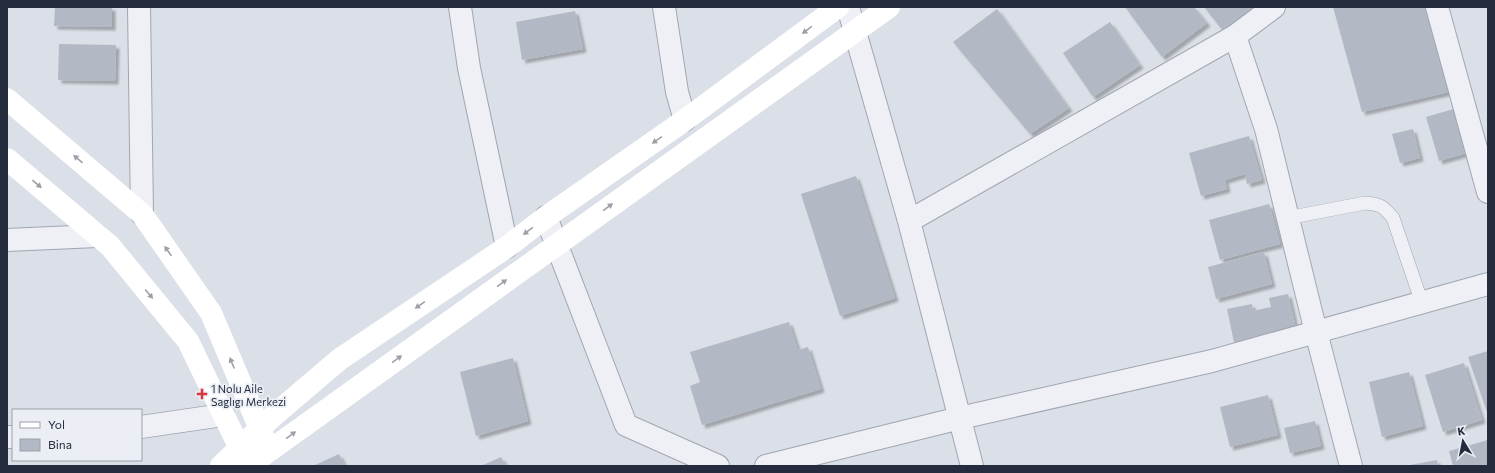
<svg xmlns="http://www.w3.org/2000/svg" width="1495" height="473" font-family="Commissioner,sans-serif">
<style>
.building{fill:#b2b8c4;filter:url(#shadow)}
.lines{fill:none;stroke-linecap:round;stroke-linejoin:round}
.lane-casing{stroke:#a0a6b1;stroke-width:14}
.street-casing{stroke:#a0a6b1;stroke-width:24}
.lane{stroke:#eef0f5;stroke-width:13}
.street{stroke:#eef0f5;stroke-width:22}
.secondary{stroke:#fff;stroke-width:22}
.oneway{fill:#9ca0a8}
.poi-dot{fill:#d83541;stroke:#ebeef5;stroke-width:1.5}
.labels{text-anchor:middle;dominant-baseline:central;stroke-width:3.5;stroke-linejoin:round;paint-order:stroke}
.poi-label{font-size:11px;fill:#242c3e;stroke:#ebeef5;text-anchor:start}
</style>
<defs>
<filter id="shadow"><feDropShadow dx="3.5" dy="3.5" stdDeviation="1" flood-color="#0004"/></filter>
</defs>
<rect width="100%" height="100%" fill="#dbdfe7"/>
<path class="building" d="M 55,7 L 112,7 L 112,27 L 54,26 Z
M 1125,7 L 1194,7 L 1207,23 L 1162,57 Z
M 1204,7 L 1257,7 L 1224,32 Z
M 1333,7 L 1430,7 L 1453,91 L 1362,112 Z
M 997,9 L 1069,108 L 1030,134 L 953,42 Z
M 575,11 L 583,49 L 522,60 L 516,22 Z
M 1110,22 L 1140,65 L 1093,97 L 1063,53 Z
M 59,44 L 116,45 L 115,81 L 58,80 Z
M 1457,108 L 1470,152 L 1439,161 L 1426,117 Z
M 1413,129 L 1420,158 L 1400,163 L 1392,134 Z
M 1249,136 L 1262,180 L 1247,184 L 1245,174 L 1225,180 L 1227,189 L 1201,196 L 1189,153 Z
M 856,176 L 895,298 L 840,316 L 801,194 Z
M 1269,204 L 1280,244 L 1220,260 L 1209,220 Z
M 1264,252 L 1272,284 L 1216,299 L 1208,267 Z
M 1288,294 L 1297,333 L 1235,347 L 1227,309 L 1252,304 L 1253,311 L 1271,307 L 1269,298 Z
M 789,322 L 798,350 L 808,347 L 821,389 L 702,425 L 690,386 L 700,382 L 690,352 Z
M 1488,351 L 1488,415 L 1468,357 Z
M 513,358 L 528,421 L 476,436 L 460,372 Z
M 1464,363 L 1482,420 L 1443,432 L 1425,375 Z
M 1409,372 L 1423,426 L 1382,437 L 1369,382 Z
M 1268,395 L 1278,435 L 1230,447 L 1220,407 Z
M 1315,421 L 1321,446 L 1290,453 L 1284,428 Z
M 1488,440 L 1488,466 L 1453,466 L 1449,451 Z
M 339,454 L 345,466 L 313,466 Z
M 501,457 L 506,466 L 481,466 Z
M 1437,460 L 1438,466 L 1410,466 L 1410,465 Z"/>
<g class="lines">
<defs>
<path id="lane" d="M 1287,218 L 1365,203 C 1380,204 1383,206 1393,218 L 1422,303"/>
<path id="street" d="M 139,7 L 142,214
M 460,7 L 469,68 L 507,247
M 664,7 L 677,92 L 685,120
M 848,7 L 909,221 L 972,466
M 1437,7 L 1488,192
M 1235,36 L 1266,129 L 1316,332 L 1351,466
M 546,217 L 626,425 L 718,466
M 909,221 L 1235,36 L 1274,7
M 7,240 L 97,236
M 141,427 L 223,415
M 7,437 L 13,437
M 766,466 L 960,418 L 1212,361 L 1488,284"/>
</defs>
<use href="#lane" class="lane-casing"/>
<use href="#street" class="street-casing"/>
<use href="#lane" class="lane"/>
<use href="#street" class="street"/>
<path class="secondary" d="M 7,99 L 142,214 L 211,313 L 265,441
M 7,159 L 110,246 L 188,341 L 245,459
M 221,466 L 273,416 L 340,359 L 507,247 L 546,217 L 685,120 L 838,7
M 248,466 L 889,7"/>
</g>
<defs><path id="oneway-solid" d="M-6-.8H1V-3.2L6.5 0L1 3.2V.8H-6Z"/></defs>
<g class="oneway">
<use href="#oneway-solid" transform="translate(807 30) rotate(143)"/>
<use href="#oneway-solid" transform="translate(657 140) rotate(145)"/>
<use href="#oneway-solid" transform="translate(78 159) rotate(-139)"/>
<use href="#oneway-solid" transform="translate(37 184) rotate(40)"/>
<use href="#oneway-solid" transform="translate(608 207) rotate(-36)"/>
<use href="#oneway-solid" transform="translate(528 231) rotate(143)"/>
<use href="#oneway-solid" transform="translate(168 251) rotate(-125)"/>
<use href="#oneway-solid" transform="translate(502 283) rotate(-36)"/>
<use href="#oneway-solid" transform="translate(149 294) rotate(50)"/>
<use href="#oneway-solid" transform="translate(420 305) rotate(146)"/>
<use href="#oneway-solid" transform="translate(397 359) rotate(-36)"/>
<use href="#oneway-solid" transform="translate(232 363) rotate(-113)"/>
<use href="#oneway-solid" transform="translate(291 435) rotate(-36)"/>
</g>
<path class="poi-dot" d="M200 388h4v4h4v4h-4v4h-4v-4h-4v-4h4z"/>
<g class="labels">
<g class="poi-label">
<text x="211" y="388">1 Nolu Aile<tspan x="211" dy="13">Saglıgı Merkezi</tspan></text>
</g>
</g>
<rect width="1495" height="473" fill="none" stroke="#242c3e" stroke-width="16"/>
<rect x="12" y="409" width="130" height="52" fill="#ebeef5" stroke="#9ba0ac"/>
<rect x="20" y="422" width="20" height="6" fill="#ffffff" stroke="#9ba0ac"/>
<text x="48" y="429" font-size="12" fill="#242c3e">Yol</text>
<rect x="20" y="439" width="20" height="12" fill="#b2b8c4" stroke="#9ba0ac"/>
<text x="48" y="449" font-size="12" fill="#242c3e">Bina</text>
<g transform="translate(1463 441) rotate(350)" stroke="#ebeef5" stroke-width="3" paint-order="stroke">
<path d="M0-3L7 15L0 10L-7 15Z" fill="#242c3e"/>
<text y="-6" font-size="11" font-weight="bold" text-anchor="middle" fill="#242c3e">K</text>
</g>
</svg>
